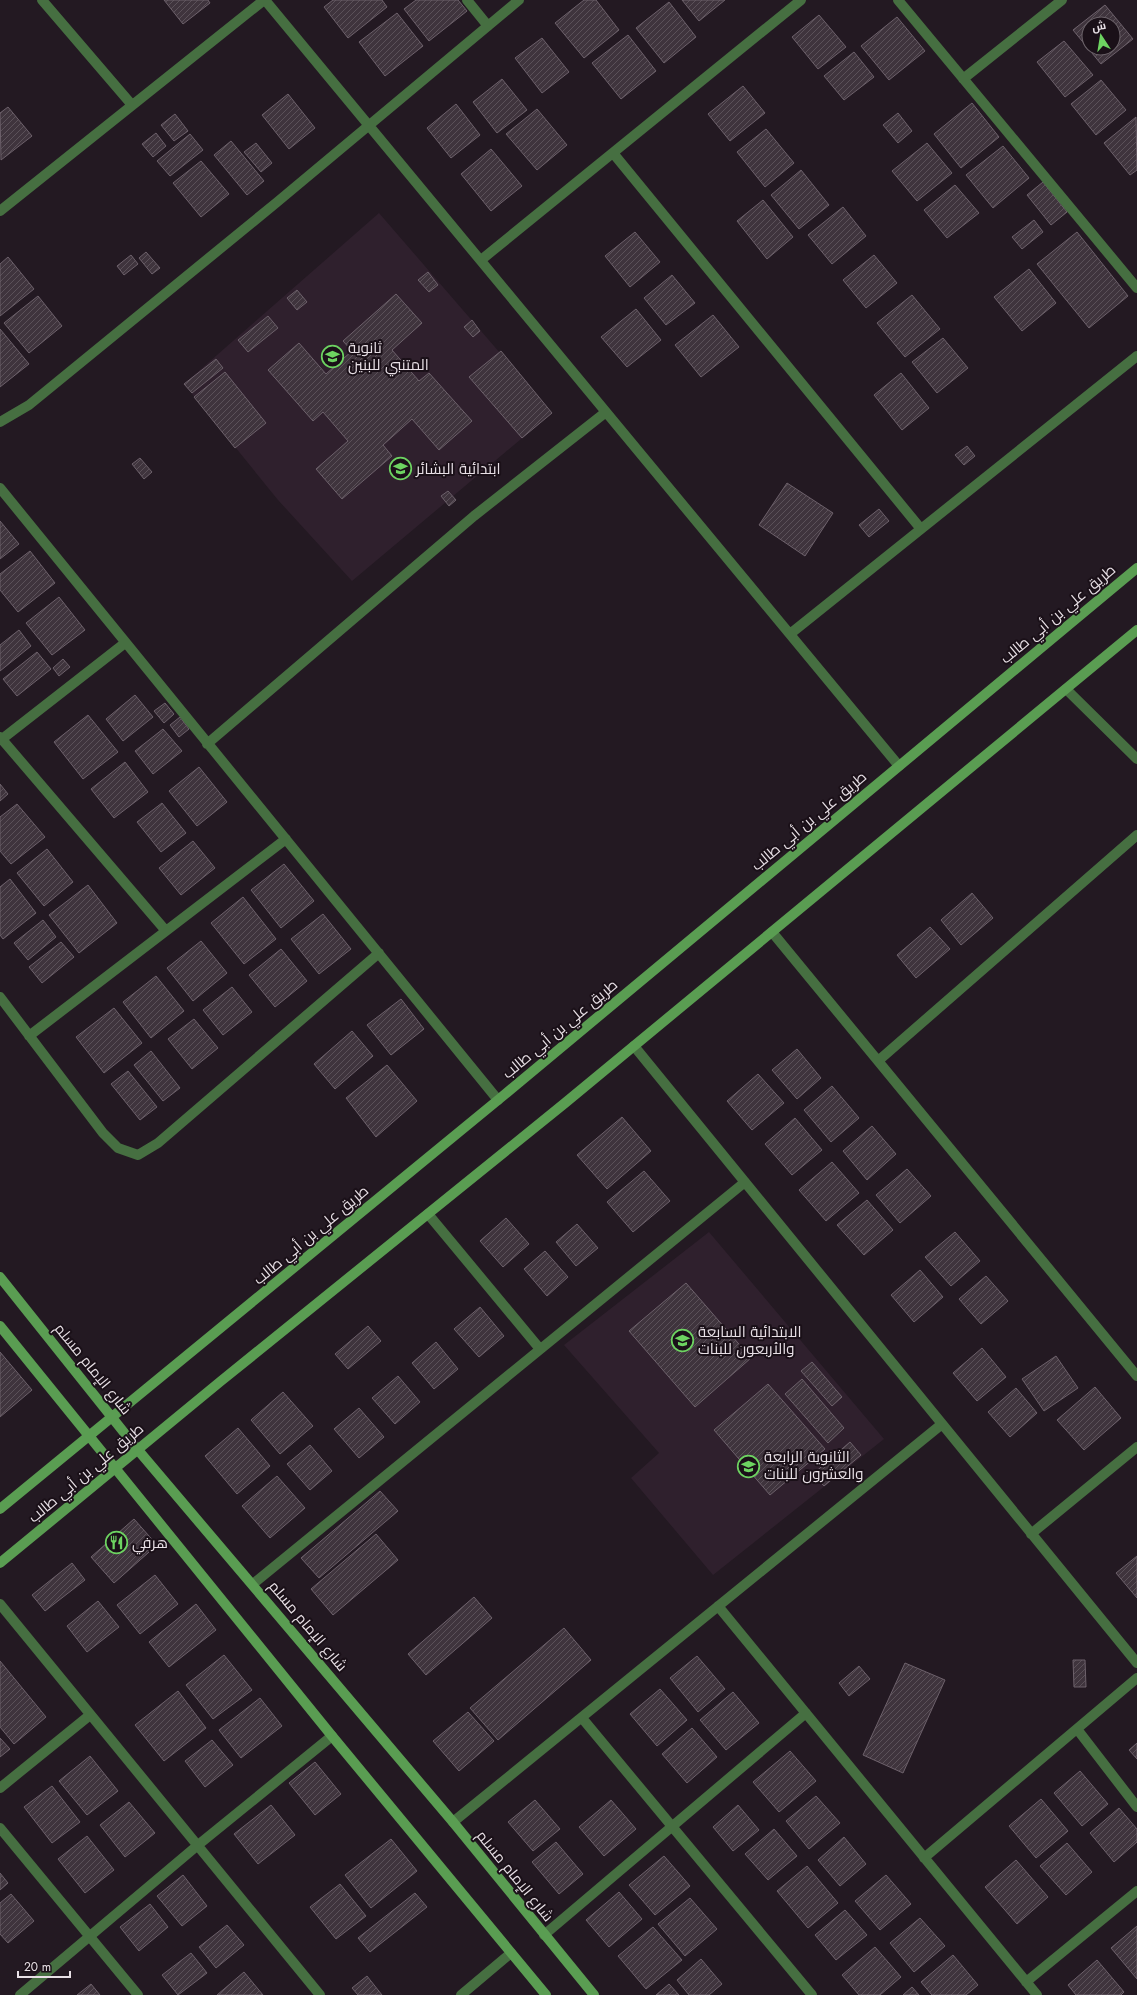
<svg xmlns="http://www.w3.org/2000/svg" width="1137" height="1995" font-family="Jost,Cairo,sans-serif">
<style>
.built{fill:#2f202d}
.building{fill:url(#building-hatch);stroke:#6d616b;fill-rule:evenodd}
.lines{fill:none;stroke-linecap:round;stroke-linejoin:round}
.street{stroke:#466f41;stroke-width:10}
.secondary{stroke:#5a9d52;stroke-width:10}
.labels{text-anchor:middle;dominant-baseline:central;stroke-width:4;stroke-linejoin:round;paint-order:stroke}
.poi-label{font-size:15px;fill:#e8e0e6;stroke:#1a1018;text-anchor:start}
.street-label{font-size:15px;fill:#e8e0e6;stroke:#1a1018}
</style>
<defs>
<pattern id="building-hatch" width="6" height="6" patternUnits="userSpaceOnUse"><rect width="6" height="6" fill="#3f343d"/><path d="M-1 1l2-2M0 6l6-6M5 7l2-2" fill="none" stroke="#5b5159"/></pattern>
</defs>
<rect width="100%" height="100%" fill="#231922"/>
<path class="built" d="M 379,213 L 552,413 L 352,581 L 278,500 L 184,384 Z
M 709,1232 L 884,1439 L 713,1575 L 631,1478 L 659,1453 L 564,1345 Z"/>
<path class="building" d="M 164,0 L 208,0 L 210,3 L 183,24 Z
M 333,0 L 382,0 L 387,7 L 348,38 L 324,7 Z
M 416,0 L 458,0 L 467,11 L 429,41 L 404,9 Z
M 584,0 L 596,0 L 619,30 L 584,58 L 555,23 Z
M 682,0 L 725,0 L 699,21 Z
M 669,2 L 696,37 L 664,63 L 636,28 Z
M 1105,5 L 1133,39 L 1101,64 L 1073,30 ZM 1089,24 L 1113,24 L 1113,48 L 1089,48 Z
M 397,13 L 423,46 L 385,76 L 359,42 Z
M 819,15 L 846,47 L 818,69 L 792,37 Z
M 897,17 L 925,51 L 889,80 L 861,46 Z
M 628,35 L 656,71 L 621,99 L 592,63 Z
M 542,38 L 569,72 L 542,93 L 515,58 Z
M 1064,41 L 1093,75 L 1065,97 L 1037,62 Z
M 854,52 L 874,77 L 844,100 L 824,76 Z
M 502,79 L 527,110 L 497,133 L 473,102 Z
M 1101,80 L 1126,110 L 1096,135 L 1071,104 Z
M 743,86 L 765,113 L 730,141 L 708,114 Z
M 288,94 L 315,128 L 289,149 L 262,115 Z
M 972,103 L 999,137 L 961,168 L 934,134 Z
M 456,104 L 480,135 L 451,158 L 427,128 Z
M 8,107 L 32,136 L 1,160 L 0,113 Z
M 537,109 L 567,145 L 537,170 L 506,134 Z
M 898,113 L 912,131 L 898,143 L 883,125 Z
M 175,114 L 188,131 L 174,141 L 161,125 Z
M 1136,117 L 1137,170 L 1130,175 L 1104,143 Z
M 766,129 L 794,163 L 765,187 L 737,152 Z
M 156,133 L 166,146 L 153,157 L 142,144 Z
M 190,134 L 203,150 L 170,176 L 157,161 Z
M 231,141 L 264,181 L 247,195 L 214,155 Z
M 256,143 L 272,163 L 261,172 L 244,152 Z
M 927,143 L 952,173 L 917,201 L 892,171 Z
M 1003,146 L 1029,178 L 993,208 L 966,175 Z
M 491,149 L 522,186 L 491,211 L 461,174 Z
M 201,161 L 229,194 L 201,217 L 173,183 Z
M 801,170 L 829,205 L 799,229 L 771,195 Z
M 1043,182 L 1067,212 L 1051,225 L 1027,195 Z
M 955,185 L 979,213 L 947,238 L 924,210 Z
M 763,200 L 793,237 L 767,259 L 737,221 Z
M 843,207 L 866,236 L 832,264 L 808,235 Z
M 1034,220 L 1043,232 L 1022,249 L 1012,237 Z
M 635,232 L 660,262 L 630,287 L 605,256 Z
M 1077,232 L 1128,296 L 1089,328 L 1037,264 Z
M 146,252 L 160,268 L 152,274 L 139,258 Z
M 131,255 L 138,264 L 124,275 L 117,266 Z
M 874,255 L 897,283 L 866,308 L 843,280 Z
M 8,257 L 34,289 L 0,316 L 0,264 Z
M 1029,269 L 1056,303 L 1022,331 L 994,297 Z
M 428,272 L 438,285 L 429,292 L 418,280 Z
M 672,275 L 695,303 L 666,325 L 644,298 Z
M 297,290 L 307,302 L 297,310 L 287,298 Z
M 396,294 L 422,323 L 392,350 L 419,381 L 429,373 L 472,421 L 439,450 L 412,419 L 383,445 L 392,456 L 342,499 L 316,469 L 348,441 L 323,412 L 313,421 L 268,370 L 299,343 L 326,374 L 352,351 L 343,341 Z
M 912,295 L 940,329 L 905,357 L 877,323 Z
M 38,296 L 62,326 L 29,353 L 4,323 Z
M 636,309 L 661,340 L 627,367 L 601,337 Z
M 713,315 L 739,347 L 701,377 L 675,345 Z
M 268,316 L 278,328 L 248,352 L 238,340 Z
M 472,320 L 480,331 L 473,337 L 464,327 Z
M 0,329 L 29,364 L 0,387 Z
M 943,338 L 968,368 L 937,393 L 912,362 Z
M 501,351 L 552,413 L 522,438 L 469,377 Z
M 216,359 L 223,368 L 192,393 L 184,384 Z
M 225,372 L 266,423 L 235,448 L 194,397 Z
M 901,373 L 929,408 L 902,430 L 874,395 Z
M 967,446 L 975,456 L 964,465 L 955,455 Z
M 140,458 L 152,472 L 144,479 L 132,464 Z
M 787,483 L 833,513 L 805,556 L 759,525 Z
M 448,491 L 456,500 L 449,506 L 441,496 Z
M 879,509 L 889,521 L 869,537 L 859,525 Z
M 0,521 L 19,544 L 0,559 Z
M 30,551 L 55,583 L 18,612 L 0,590 L 0,574 Z
M 59,597 L 85,630 L 52,655 L 26,623 Z
M 19,630 L 31,646 L 0,671 L 0,645 Z
M 37,652 L 51,669 L 17,696 L 3,679 Z
M 63,659 L 70,667 L 59,676 L 53,668 Z
M 135,695 L 153,717 L 123,741 L 106,719 Z
M 165,703 L 174,714 L 164,723 L 154,711 Z
M 88,715 L 118,752 L 83,779 L 54,742 Z
M 180,717 L 189,729 L 179,737 L 170,725 Z
M 163,729 L 182,751 L 153,774 L 135,751 Z
M 125,762 L 148,792 L 114,818 L 91,789 Z
M 199,767 L 227,802 L 197,826 L 169,791 Z
M 0,784 L 8,794 L 0,801 Z
M 162,803 L 186,833 L 161,852 L 137,822 Z
M 17,804 L 45,837 L 11,864 L 0,851 L 0,817 Z
M 193,841 L 215,868 L 181,895 L 159,868 Z
M 47,849 L 73,882 L 44,906 L 17,873 Z
M 284,864 L 314,901 L 281,928 L 251,890 Z
M 10,879 L 36,913 L 3,939 L 0,935 L 0,887 Z
M 88,885 L 117,923 L 79,953 L 49,915 Z
M 972,893 L 993,918 L 961,945 L 941,920 Z
M 243,897 L 276,939 L 244,964 L 211,923 Z
M 323,914 L 351,949 L 319,974 L 291,939 Z
M 43,920 L 56,937 L 28,960 L 14,943 Z
M 930,927 L 950,949 L 916,978 L 897,955 Z
M 201,941 L 227,973 L 193,1001 L 167,968 Z
M 61,942 L 74,957 L 42,983 L 29,967 Z
M 281,949 L 307,981 L 275,1007 L 249,975 Z
M 156,976 L 184,1011 L 151,1038 L 123,1002 Z
M 232,987 L 252,1012 L 223,1035 L 203,1010 Z
M 401,999 L 424,1029 L 391,1055 L 367,1025 Z
M 114,1008 L 142,1043 L 104,1073 L 76,1037 Z
M 194,1019 L 218,1048 L 192,1069 L 168,1039 Z
M 352,1031 L 373,1056 L 335,1089 L 314,1064 Z
M 797,1049 L 821,1078 L 797,1099 L 772,1070 Z
M 151,1051 L 180,1088 L 163,1101 L 134,1065 Z
M 387,1065 L 417,1101 L 376,1137 L 346,1098 Z
M 128,1071 L 157,1107 L 140,1120 L 111,1084 Z
M 758,1074 L 784,1103 L 752,1130 L 727,1101 Z
M 832,1086 L 859,1118 L 831,1142 L 804,1110 Z
M 622,1117 L 651,1151 L 607,1189 L 577,1155 Z
M 795,1118 L 822,1150 L 792,1175 L 765,1144 Z
M 872,1126 L 896,1154 L 867,1180 L 843,1151 Z
M 832,1162 L 859,1193 L 826,1221 L 799,1190 Z
M 907,1169 L 931,1196 L 900,1223 L 876,1195 Z
M 644,1171 L 670,1201 L 633,1232 L 607,1202 Z
M 867,1200 L 893,1230 L 864,1255 L 837,1225 Z
M 506,1218 L 529,1244 L 503,1267 L 480,1241 Z
M 577,1224 L 598,1248 L 576,1266 L 556,1242 Z
M 955,1232 L 980,1261 L 951,1286 L 925,1257 Z
M 545,1251 L 568,1277 L 547,1296 L 524,1269 Z
M 920,1270 L 943,1297 L 914,1322 L 891,1295 Z
M 986,1276 L 1008,1301 L 981,1324 L 959,1299 Z
M 686,1283 L 751,1358 L 695,1407 L 629,1331 Z
M 480,1307 L 504,1336 L 479,1357 L 454,1329 Z
M 368,1326 L 381,1341 L 348,1369 L 335,1354 Z
M 436,1342 L 458,1369 L 434,1389 L 412,1363 Z
M 982,1348 L 1006,1377 L 977,1401 L 953,1373 Z
M 0,1352 L 32,1390 L 0,1417 Z
M 1056,1356 L 1078,1388 L 1044,1411 L 1022,1379 Z
M 812,1362 L 842,1397 L 832,1406 L 801,1371 Z
M 398,1376 L 420,1402 L 395,1424 L 372,1398 Z
M 802,1379 L 844,1428 L 828,1443 L 785,1394 Z
M 768,1384 L 825,1449 L 770,1495 L 714,1430 Z
M 1095,1387 L 1121,1418 L 1084,1450 L 1057,1420 Z
M 1016,1388 L 1037,1413 L 1010,1437 L 988,1412 Z
M 283,1392 L 313,1426 L 280,1454 L 251,1420 Z
M 359,1408 L 384,1437 L 359,1458 L 334,1429 Z
M 238,1428 L 270,1466 L 237,1494 L 205,1456 Z
M 850,1442 L 861,1455 L 824,1486 L 813,1474 Z
M 310,1445 L 332,1471 L 310,1490 L 287,1464 Z
M 277,1476 L 305,1508 L 270,1538 L 242,1506 Z
M 380,1491 L 398,1511 L 319,1578 L 301,1558 Z
M 134,1519 L 157,1545 L 114,1583 L 91,1557 Z
M 376,1534 L 398,1560 L 333,1615 L 311,1589 Z
M 1137,1556 L 1137,1598 L 1116,1573 Z
M 72,1563 L 85,1580 L 45,1611 L 32,1595 Z
M 155,1575 L 178,1604 L 140,1634 L 117,1605 Z
M 474,1597 L 492,1618 L 426,1675 L 408,1654 Z
M 98,1601 L 119,1627 L 87,1652 L 67,1626 Z
M 196,1604 L 216,1630 L 169,1667 L 149,1642 Z
M 564,1628 L 591,1660 L 498,1740 L 470,1708 Z
M 224,1655 L 252,1690 L 213,1719 L 186,1685 Z
M 697,1656 L 725,1689 L 698,1712 L 670,1678 Z
M 1073,1660 L 1085,1660 L 1086,1687 L 1074,1687 Z
M 0,1661 L 46,1717 L 14,1744 L 0,1727 Z
M 905,1663 L 945,1680 L 903,1773 L 863,1755 Z
M 859,1666 L 870,1679 L 849,1696 L 839,1683 Z
M 660,1689 L 687,1720 L 657,1746 L 630,1714 Z
M 178,1691 L 206,1728 L 164,1761 L 135,1725 Z
M 733,1692 L 759,1723 L 726,1750 L 700,1720 Z
M 260,1698 L 282,1726 L 241,1758 L 219,1730 Z
M 468,1712 L 494,1741 L 459,1771 L 433,1741 Z
M 692,1728 L 717,1757 L 687,1783 L 662,1754 Z
M 0,1738 L 10,1749 L 0,1757 Z
M 212,1740 L 233,1765 L 205,1787 L 185,1761 Z
M 1137,1743 L 1137,1759 L 1129,1750 Z
M 790,1751 L 816,1781 L 779,1812 L 753,1782 Z
M 90,1756 L 118,1791 L 87,1815 L 59,1781 Z
M 315,1762 L 341,1794 L 315,1815 L 289,1783 Z
M 1080,1771 L 1108,1804 L 1082,1826 L 1054,1793 Z
M 52,1786 L 80,1822 L 52,1843 L 24,1807 Z
M 816,1796 L 840,1823 L 809,1849 L 786,1821 Z
M 1041,1799 L 1068,1831 L 1036,1858 L 1009,1826 Z
M 535,1800 L 560,1829 L 533,1851 L 508,1822 Z
M 611,1800 L 636,1829 L 604,1856 L 579,1827 Z
M 129,1802 L 155,1833 L 125,1857 L 100,1825 Z
M 271,1805 L 295,1835 L 258,1864 L 234,1834 Z
M 738,1805 L 759,1830 L 733,1851 L 713,1827 Z
M 1119,1808 L 1137,1829 L 1137,1842 L 1114,1862 L 1090,1833 Z
M 774,1829 L 797,1856 L 768,1880 L 745,1854 Z
M 87,1836 L 114,1870 L 85,1893 L 58,1859 Z
M 844,1837 L 866,1864 L 840,1886 L 818,1860 Z
M 391,1839 L 417,1871 L 371,1908 L 345,1875 Z
M 556,1842 L 583,1874 L 559,1894 L 532,1862 Z
M 1067,1843 L 1092,1872 L 1066,1895 L 1040,1866 Z
M 664,1856 L 690,1886 L 655,1915 L 629,1885 Z
M 1016,1860 L 1048,1897 L 1017,1924 L 985,1887 Z
M 807,1866 L 838,1903 L 808,1928 L 777,1891 Z
M 0,1873 L 8,1883 L 0,1890 Z
M 183,1875 L 207,1906 L 182,1926 L 157,1896 Z
M 886,1875 L 911,1904 L 880,1930 L 855,1901 Z
M 340,1884 L 366,1916 L 336,1939 L 310,1907 Z
M 619,1892 L 642,1919 L 609,1947 L 586,1920 Z
M 415,1893 L 427,1907 L 370,1952 L 358,1938 Z
M 11,1894 L 34,1921 L 8,1943 L 0,1934 L 0,1903 Z
M 690,1898 L 717,1929 L 685,1956 L 658,1924 Z
M 150,1904 L 168,1927 L 139,1951 L 120,1927 Z
M 845,1910 L 867,1935 L 836,1960 L 815,1935 Z
M 920,1918 L 945,1946 L 914,1972 L 890,1943 Z
M 227,1925 L 244,1945 L 216,1968 L 199,1947 Z
M 1137,1926 L 1137,1979 L 1111,1948 Z
M 653,1927 L 682,1960 L 646,1989 L 618,1956 Z
M 875,1947 L 901,1977 L 880,1995 L 859,1995 L 842,1975 Z
M 191,1953 L 207,1973 L 178,1995 L 162,1975 Z
M 953,1955 L 978,1985 L 966,1995 L 932,1995 L 921,1982 Z
M 701,1959 L 722,1984 L 709,1995 L 689,1995 L 677,1980 Z
M 1097,1960 L 1124,1992 L 1121,1995 L 1076,1995 L 1068,1985 Z
M 244,1972 L 263,1995 L 217,1995 Z
M 367,1976 L 382,1995 L 358,1995 L 352,1988 Z
M 91,1984 L 100,1995 L 77,1995 Z
M 669,1984 L 679,1995 L 656,1995 Z
M 912,1987 L 919,1995 L 903,1995 Z"/>
<g class="lines">
<path class="street" d="M 42,0 L 132,105
M 265,0 L 899,766
M 467,0 L 488,26
M 898,0 L 1137,288
M 963,79 L 1062,0
M 613,153 L 921,529
M 0,211 L 264,0
M 481,260 L 801,0
M 0,422 L 29,405 L 276,203 L 519,0
M 0,488 L 498,1100
M 790,634 L 1137,356
M 1066,689 L 1137,759
M 0,737 L 166,931
M 2,739 L 125,643
M 207,744 L 474,516 L 606,412
M 772,932 L 1137,1376
M 0,997 L 103,1133 L 118,1148 L 138,1155 L 158,1143 L 379,953
M 29,1036 L 286,839
M 634,1046 L 1137,1663
M 878,1061 L 1137,835
M 428,1214 L 540,1349
M 1031,1534 L 1137,1447
M 253,1584 L 745,1182
M 0,1604 L 320,1995
M 718,1606 L 1037,1995
M 582,1718 L 812,1995
M 1077,1729 L 1137,1807
M 0,1788 L 90,1715
M 453,1822 L 942,1424
M 0,1828 L 138,1995
M 924,1858 L 1137,1678
M 544,1935 L 806,1713
M 1026,1982 L 1137,1891
M 20,1995 L 198,1845 L 332,1736
M 461,1995 L 511,1953"/>
<path class="secondary" d="M 0,1277 L 138,1450 L 453,1822 L 594,1995
M 0,1326 L 332,1736 L 546,1995
M 0,1509 L 498,1100 L 1137,568
M 0,1563 L 221,1381 L 565,1103 L 1137,630"/>
</g>
<defs>
<symbol id="school-ring" viewBox="-11 -11 22 22"><circle r="9.5" fill="#1a1018" stroke="#6dd361" stroke-width="1.5"/><path d="M0-5L7-2L0 1L-7-2ZM-4 1L0 2.5L4 1V4Q0 6-4 4Z" fill="#6dd361"/></symbol>
<symbol id="restaurant-ring" viewBox="-11 -11 22 22"><circle r="9.5" fill="#1a1018" stroke="#6dd361" stroke-width="1.5"/><path d="M-5-6h1v4h1v-4h1v4h1v-4h1v5L-1.5 .5V6h-2V.5L-5-1ZM5-6V6H3V1.5H1.5Q1.5-4 5-6Z" fill="#6dd361"/></symbol>
</defs>
<g fill-rule="evenodd">
<use href="#school-ring" x="320" y="344" width="25" height="25"/>
<use href="#school-ring" x="388" y="456" width="25" height="25"/>
<use href="#school-ring" x="670" y="1328" width="25" height="25"/>
<use href="#school-ring" x="736" y="1454" width="25" height="25"/>
<use href="#restaurant-ring" x="104" y="1530" width="25" height="25"/>
</g>
<g class="labels">
<g class="poi-label">
<text x="348" y="348">ثانوية<tspan x="348" dy="17">المتنبي للبنين</tspan></text>
<text x="416" y="469">ابتدائية البشائر</text>
<text x="698" y="1332">الابتدائية السابعة<tspan x="698" dy="17">والأربعون للبنات</tspan></text>
<text x="764" y="1457">الثانوية الرابعة<tspan x="764" dy="17">والعشرون للبنات</tspan></text>
<text x="132" y="1543">هرفي</text>
</g>
<g class="street-label">
<text transform="translate(1058 614) rotate(-40)">طريق علي بن أبي طالب</text>
<text transform="translate(809 821) rotate(-40)">طريق علي بن أبي طالب</text>
<text transform="translate(560 1029) rotate(-40)">طريق علي بن أبي طالب</text>
<text transform="translate(311 1235) rotate(-40)">طريق علي بن أبي طالب</text>
<text transform="translate(93 1369) rotate(51)">شارع الإمام مسلم</text>
<text transform="translate(86 1473) rotate(-40)">طريق علي بن أبي طالب</text>
<text transform="translate(308 1626) rotate(50)">شارع الإمام مسلم</text>
<text transform="translate(515 1876) rotate(51)">شارع الإمام مسلم</text>
</g>
</g>
<g transform="translate(1101 36) rotate(348)"><circle r="19" fill="#1a1018" stroke="#6c636a"/>
<path d="M0-3L7 15L0 10L-7 15Z" fill="#6dd361"/>
<text y="-6" font-size="11" font-weight="bold" text-anchor="middle" fill="#e8e0e6">ش</text>
</g>
<path d="M18 1971v6h52v-6" fill="none" stroke="#e8e0e6" stroke-width="2"/>
<text x="24" y="1971" font-size="12" fill="#e8e0e6" stroke="#1a1018" stroke-width="3" paint-order="stroke">20 m</text>
</svg>
